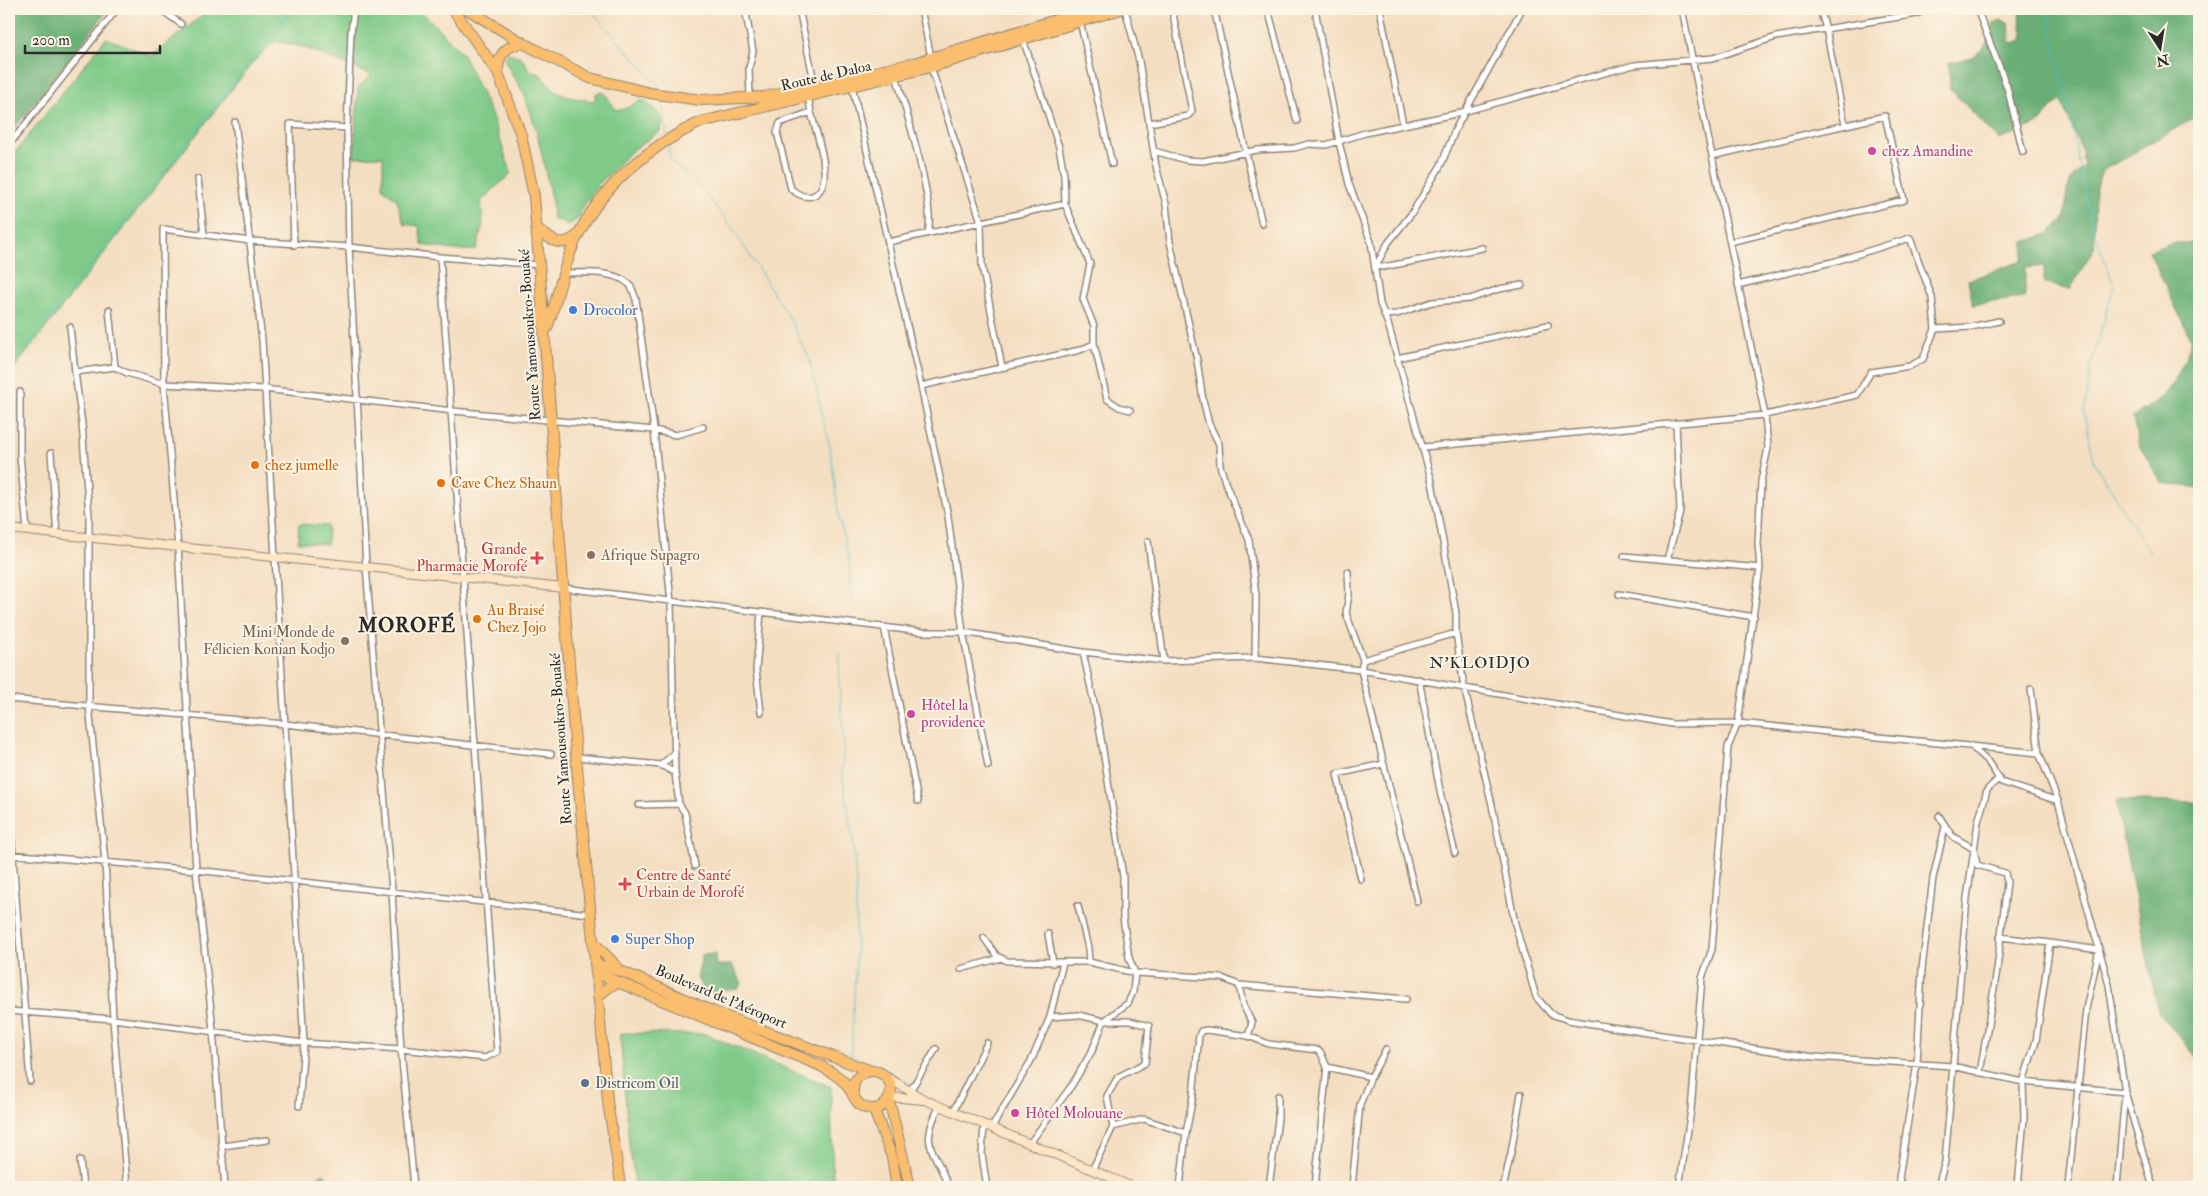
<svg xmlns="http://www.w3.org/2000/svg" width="2208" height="1196" font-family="'IM FELL Double Pica',serif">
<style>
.green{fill:#7fca88;stroke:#557a5a}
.forest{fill:#67ae74;stroke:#496c50}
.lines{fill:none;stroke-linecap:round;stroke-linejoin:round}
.stream{stroke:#4fbec5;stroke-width:1}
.street-casing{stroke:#908476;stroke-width:8}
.secondary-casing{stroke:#908476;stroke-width:10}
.primary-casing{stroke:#908476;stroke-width:11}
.highway-casing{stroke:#908476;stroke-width:12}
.street{stroke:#fff;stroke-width:5}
.secondary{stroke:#fde5c5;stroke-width:8}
.primary{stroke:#fabe6e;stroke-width:9}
.highway{stroke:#fabe6e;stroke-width:10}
.hotel-dot{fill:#d1479c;stroke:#fcf5e5;stroke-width:2}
.shop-dot{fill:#3f7fe0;stroke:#fcf5e5;stroke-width:2}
.food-dot{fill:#e8710a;stroke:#fcf5e5;stroke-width:2}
.education-dot{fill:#8d6e63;stroke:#fcf5e5;stroke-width:2}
.health-dot{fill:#e0444e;stroke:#fcf5e5;stroke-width:2}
.service-dot{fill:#5c6f8a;stroke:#fcf5e5;stroke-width:2}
.labels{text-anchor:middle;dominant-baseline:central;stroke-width:4;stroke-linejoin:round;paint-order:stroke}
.street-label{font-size:15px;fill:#2b2b2b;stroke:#fcf5e5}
.hotel-label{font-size:15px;fill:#b23c85;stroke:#fcf5e5;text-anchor:start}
.shop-label{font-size:15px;fill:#366cbe;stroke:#fcf5e5;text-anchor:start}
.food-label{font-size:15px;fill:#c56008;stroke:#fcf5e5;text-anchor:start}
.health-label{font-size:15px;fill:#be3a42;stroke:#fcf5e5;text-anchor:end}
.education-label{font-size:15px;fill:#785e54;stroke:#fcf5e5;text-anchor:start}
.service-label{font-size:15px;fill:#4e5e75;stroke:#fcf5e5;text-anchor:start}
.neighbourhood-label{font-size:16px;letter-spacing:1px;fill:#2b2b2b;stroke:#fcf5e5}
.district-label{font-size:20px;font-weight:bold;letter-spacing:1px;fill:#2b2b2b;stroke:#fcf5e5}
</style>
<rect width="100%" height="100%" fill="#fcf5e5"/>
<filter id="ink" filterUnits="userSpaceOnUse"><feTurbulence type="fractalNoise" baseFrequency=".02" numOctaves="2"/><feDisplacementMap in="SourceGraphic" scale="10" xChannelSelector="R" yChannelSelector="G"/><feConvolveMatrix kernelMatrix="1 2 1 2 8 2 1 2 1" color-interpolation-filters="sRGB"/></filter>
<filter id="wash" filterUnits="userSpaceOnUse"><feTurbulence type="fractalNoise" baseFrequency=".0096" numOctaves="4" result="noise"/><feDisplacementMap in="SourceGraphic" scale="20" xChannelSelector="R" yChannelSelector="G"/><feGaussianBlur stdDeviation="1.12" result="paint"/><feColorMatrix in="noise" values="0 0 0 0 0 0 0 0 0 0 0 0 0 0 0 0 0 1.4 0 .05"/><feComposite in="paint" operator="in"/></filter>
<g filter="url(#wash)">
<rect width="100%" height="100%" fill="#f4dec1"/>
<path class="green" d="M 210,9 L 419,9 L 463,54 L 492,116 L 511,173 L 481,201 L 483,224 L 476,250 L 454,250 L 422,245 L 419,226 L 404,224 L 397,200 L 383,188 L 383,156 L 354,157 L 358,87 L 372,75 L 303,47 L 275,41 L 254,61 L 9,375 L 9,160 L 106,38 L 152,56 Z
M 508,53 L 521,57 L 530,70 L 541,75 L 554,91 L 568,97 L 592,101 L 595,100 L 596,94 L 599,92 L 605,93 L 616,110 C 629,111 633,101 645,100 L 660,115 L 663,121 L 660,131 L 629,153 L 598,185 L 583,207 L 578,219 L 568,225 L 562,221 L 553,220 L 552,203 C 545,170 539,134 527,102 C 522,86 510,74 504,58 Z
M 299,524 L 328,526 L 327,544 L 298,542 Z
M 620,1033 L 705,1034 L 831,1087 L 833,1187 L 636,1187 L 629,1145 Z"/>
<path class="forest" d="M 9,9 L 109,9 L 9,135 Z
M 2022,9 L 2199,9 L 2199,115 L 2102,171 L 2095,189 L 2094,248 L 2070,290 L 2044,283 L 2044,266 L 2025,268 L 2025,297 L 1973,305 L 1968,280 L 2022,261 L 2024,242 L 2048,234 L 2065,218 C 2066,199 2064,178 2084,168 L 2082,151 L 2061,101 L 2051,107 L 2041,122 L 1999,140 L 1950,89 L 1949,62 C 1979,58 1985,52 1994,23 L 2002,20 L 2009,24 L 2011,44 L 2019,41 L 2023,37 L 2019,16 Z
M 2171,243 L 2199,243 L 2199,488 L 2162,483 L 2138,444 L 2133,417 C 2142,410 2154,404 2162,397 C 2172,387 2192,352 2190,338 L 2149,251 Z
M 2116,800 L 2199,803 L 2199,1060 L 2158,1012 Z
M 715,954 L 716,965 L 732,965 L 742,983 L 738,989 L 705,992 L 697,978 L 702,955 Z
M 324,1173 L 328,1178 L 325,1187 L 270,1187 L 310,1181 Z"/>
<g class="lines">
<path class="stream" d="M 590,9 L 659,86 L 660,89
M 2047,9 L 2092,225 L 2114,287 L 2092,361 L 2084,413 L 2095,464 L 2151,554
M 661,98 L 667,136
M 668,145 L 670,160 L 697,184 L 729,223 L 788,316 L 809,358 L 830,448 L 839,517 L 849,560 L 851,602
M 9,370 L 292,9
M 840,653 L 839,682 L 844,747 L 842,772 L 853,839 L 856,883 L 856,958 L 851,1055
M 792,1036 L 795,1037
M 823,1047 L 851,1055 L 877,1065 L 911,1084"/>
</g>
</g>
<g filter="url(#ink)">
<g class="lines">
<defs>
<path id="street" d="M 160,9 L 181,24
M 354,9 L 351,32 L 347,128 L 349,247 L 366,566 L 392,891 L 401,1049 L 414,1187
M 745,9 L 753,51 L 749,68 L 750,98
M 799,9 L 815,86
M 921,9 L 931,57
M 1125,9 L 1139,61 L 1156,166 L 1166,204 L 1170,242 L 1197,360 L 1203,400 L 1209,424 L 1219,444 L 1220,465 L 1225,482 L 1249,540 L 1256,596 L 1255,658
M 1214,9 L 1262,224
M 1268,9 L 1297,121
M 1315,9 L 1339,142 L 1349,184 L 1371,242 L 1380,304 L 1388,324 L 1432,482 L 1456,613 L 1456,633 L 1464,687 L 1492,805 L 1515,924 L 1536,997 L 1551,1014 L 1568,1020 L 1648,1033 L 1814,1057 L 1952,1066 L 2023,1082 L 2125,1092 L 2117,1187
M 1380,9 L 1403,125
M 1820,9 L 1826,29 L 1845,125
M 1977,9 L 2007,87 L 2023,152
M 1080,21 L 1112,164
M 931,67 L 981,222 L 982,266 L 1002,367
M 896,75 C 905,109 936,204 928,233
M 852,86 L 921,386 L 948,516 L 963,632 L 988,766
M 808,96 L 811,112 L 780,123 L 777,132 L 791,189 C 797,194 804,198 812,196 C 838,187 815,131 811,112
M 235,122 L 262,340 L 304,1043 L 299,1106
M 1149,123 L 1188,116 L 1192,111 L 1172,9
M 9,145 L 117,9
M 1154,151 L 1186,160 L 1203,161 L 1257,150 L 1294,148 L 1309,144 L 1326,145 L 1365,133 L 1455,114 L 1634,65 L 1713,58 L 1776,37 L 1917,14 L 1926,9
M 1712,156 L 1885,116 L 1904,200 L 1730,242
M 198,179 L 204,234
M 888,242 L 1065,204
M 294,245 L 290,124 L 347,128
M 1482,248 L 1383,267 L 1376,266 L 1388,243 L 1412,213 L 1441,165 L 1456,128 L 1522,9
M 440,257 L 540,265
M 565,273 C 584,273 613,270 629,284 C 632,287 634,294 636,299 L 654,430 L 671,602 L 675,773 L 679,804 L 685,813 L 695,866
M 109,310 L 115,367
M 1385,315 L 1397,314 L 1432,302 L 1470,299 L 1499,289 L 1522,285
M 70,327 L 75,372
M 1935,329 L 1971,327 L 1999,321
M 1094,344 L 1107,399 L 1119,407 L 1130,410
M 1397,358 L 1548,325
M 921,386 L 1080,350 L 1094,344 L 1094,326 L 1083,299 L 1090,264 L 1065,204 L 1064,175 L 1059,147 L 1023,39
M 20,392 L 20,456 L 27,530
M 1424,447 L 1765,415 L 1857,395 L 1871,372 L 1910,366 L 1923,359 L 1935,329 L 1932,297 L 1910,238 L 1836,261 L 1738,285
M 51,453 L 57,534
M 1148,541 L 1164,661
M 1624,556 L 1760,568
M 1667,560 L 1680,511 L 1676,423
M 1348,572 L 1349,594 L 1346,613 L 1363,660 L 1361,670 L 1417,901
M 564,588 L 923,632 L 963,632 L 1083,652 L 1164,661 L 1255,658 L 1361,670 L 1672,724 L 1738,723 L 2039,753
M 1619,594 L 1754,617
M 884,627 L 918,801
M 1363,660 L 1456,633
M 1419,679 L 1441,796 L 1455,853
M 2031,689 L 2039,753 L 2058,801 L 2109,985 L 2125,1092 L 2153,1187
M 9,699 L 285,724 L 551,754
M 761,712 L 756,670 L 761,612
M 1971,746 L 1988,762 L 2001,782 L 2058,801
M 577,757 L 661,765 L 675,773
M 661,765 L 675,753
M 9,805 L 30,1081
M 639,805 L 679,804
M 1939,816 L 1952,836 L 1974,849 L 1977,865 L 2005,873 L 2007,882 L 1997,970 L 1980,1073
M 9,854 L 196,870 L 590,914
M 1361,879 L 1337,774 L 1383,764
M 1078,906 L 1088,948 L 1089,962
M 1048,934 L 1053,963
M 2000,937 L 2050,943
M 984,938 L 997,956 L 1007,961 L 1063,962
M 961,969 L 1001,958
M 1239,985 L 1243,1005 L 1252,1023 L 1248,1036
M 9,1011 L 113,1019 L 304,1043 L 401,1049 L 485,1058 L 497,1052 L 440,257 L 349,247 L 250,241 L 163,229 L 164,384 L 178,547 L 196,870 L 213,1030 L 225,1187
M 1050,1017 L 1063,962 L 1089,962 L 1135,973 L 1222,978 L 1239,985 L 1406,999
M 1327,1067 L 1371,1077
M 910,1091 L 936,1049
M 939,1107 C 918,1149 936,1148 948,1187
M 953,1112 L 987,1043
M 984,1124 L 982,1155 L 987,1187
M 992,1127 L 1032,1059 L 1050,1017 L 1078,1015 L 1104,1021 L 1130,1021 L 1149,1026 L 1145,1063 L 1118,1077 L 1107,1096 L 1113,1127
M 1030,1143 L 1072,1085 L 1092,1051 L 1104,1021 L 1128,1003 L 1133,992 L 1135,973 L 1129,958 L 1123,918 L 1123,877 L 1116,830 L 1099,726 L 1083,652
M 222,1146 L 267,1140
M 80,1160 L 83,1187
M 1092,1170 L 1113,1127 L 1144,1119 L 1186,1133
M 1352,1186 L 1377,1187
M 127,1187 L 113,1019 L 105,861 L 89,706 L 89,516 L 82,424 L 75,372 L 115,367 L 127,373 L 164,384 L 264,389 L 453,411 L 654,430 L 676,435 L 703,427
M 1180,1187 L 1186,1133 L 1193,1096 L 1199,1035 L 1201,1031 L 1207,1030 L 1248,1036 L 1269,1044 L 1317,1050 L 1321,1053 L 1327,1067 L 1315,1187
M 1269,1187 L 1278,1119 L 1278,1096
M 1352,1187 L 1360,1104 L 1371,1077 L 1386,1049
M 1453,1187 L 1464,1187
M 1500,1187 L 1504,1184 L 1511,1153 L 1521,1094
M 1679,1187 L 1691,1110 L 1702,978 L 1712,949 L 1728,747 L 1738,723 L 1760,568 L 1758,544 L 1761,481 L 1768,448 L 1765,415 L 1682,9
M 1903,1187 L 1899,1178 L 1917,1063 L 1922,969 L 1933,878 L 1945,827
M 1940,1187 L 1940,1179 L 1945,1162 L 1967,898 L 1978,822 L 1987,790 L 1999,778
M 2018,1187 L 2024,1118 L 2023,1082 L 2036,1041 L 2050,943 L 2099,950 L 2086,1009 L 2068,1187"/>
<path id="secondary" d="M 9,529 L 564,588
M 885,1076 L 925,1100 L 1133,1187
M 890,1097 L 923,1100"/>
<path id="primary" d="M 596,973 L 608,1105 L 621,1187"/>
<path id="highway" d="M 453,9 L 498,73 L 521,135 L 534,196 L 576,756 L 596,973 L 821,1066 C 836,1075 846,1080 854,1097
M 467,9 L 523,43 L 590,78 L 650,93 L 701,100 L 764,97 L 914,63 L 1092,9
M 498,73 C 497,57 505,45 523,43
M 537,228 C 550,240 561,249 577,236
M 547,328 C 558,298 563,265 577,237 C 602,186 650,145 701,122 L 931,67 L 1121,9
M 594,943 L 619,969
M 595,964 L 623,972 L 714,1012 L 871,1071
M 598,996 L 613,984 L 622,983
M853 1090a19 19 0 1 1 38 0a19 19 0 1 1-38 0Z
M 889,1100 L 910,1187
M 874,1110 L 892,1157 L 897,1187"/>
</defs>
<use href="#street" class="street-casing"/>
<use href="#secondary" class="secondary-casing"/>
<use href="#primary" class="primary-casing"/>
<use href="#highway" class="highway-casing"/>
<use href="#street" class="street"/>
<use href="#secondary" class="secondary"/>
<use href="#primary" class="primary"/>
<use href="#highway" class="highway"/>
</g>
</g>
<g class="hotel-dot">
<circle cx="1872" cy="151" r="5"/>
<circle cx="911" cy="714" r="5"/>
<circle cx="1015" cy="1113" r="5"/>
</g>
<g class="shop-dot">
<circle cx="573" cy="310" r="5"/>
<circle cx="615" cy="939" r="5"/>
</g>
<g class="food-dot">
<circle cx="255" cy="465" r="5"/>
<circle cx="441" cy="483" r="5"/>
<circle cx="477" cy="619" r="5"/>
</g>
<g class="education-dot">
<circle cx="591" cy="555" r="5"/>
<circle cx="345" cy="641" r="5"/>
</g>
<g class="health-dot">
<path d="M534.5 550.5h5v5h5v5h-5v5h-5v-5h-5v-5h5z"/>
<path d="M622.5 876.5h5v5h5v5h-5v5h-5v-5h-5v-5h5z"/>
</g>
<circle class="service-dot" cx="585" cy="1083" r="5"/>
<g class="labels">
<g class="street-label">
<text transform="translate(826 76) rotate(-13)">Route de Daloa</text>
<text transform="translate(530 335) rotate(-94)">Route Yamousoukro-Bouaké</text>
<text transform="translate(561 739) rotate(-94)">Route Yamousoukro-Bouaké</text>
<text transform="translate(721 997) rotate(23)">Boulevard de l'Aéroport</text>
</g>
<g class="hotel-label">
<text x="1882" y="151">chez Amandine</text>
<text x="921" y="705">Hôtel la<tspan x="921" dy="17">providence</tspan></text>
<text x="1025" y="1113">Hôtel Molouane</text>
</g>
<g class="shop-label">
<text x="583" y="310">Drocolor</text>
<text x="625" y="939">Super Shop</text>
</g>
<g class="food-label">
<text x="265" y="465">chez jumelle</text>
<text x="451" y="483">Cave Chez Shaun</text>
<text x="487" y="610">Au Braisé<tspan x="487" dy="17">Chez Jojo</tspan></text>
</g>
<g class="health-label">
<text x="527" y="549">Grande<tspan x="527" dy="17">Pharmacie Morofé</tspan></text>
<text x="636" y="875" text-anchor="start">Centre de Santé<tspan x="636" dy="17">Urbain de Morofé</tspan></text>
</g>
<g class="education-label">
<text x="601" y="555">Afrique Supagro</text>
<text x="335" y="632" text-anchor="end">Mini Monde de<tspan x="335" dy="17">Félicien Konian Kodjo</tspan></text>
</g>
<g class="service-label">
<text x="595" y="1083">Districom Oil</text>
</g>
<g class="neighbourhood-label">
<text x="1480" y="663">N'KLOIDJO</text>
</g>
<g class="district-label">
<text x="407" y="625">MOROFÉ</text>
</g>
</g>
<rect width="2208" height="1196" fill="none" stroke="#fcf5e5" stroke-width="30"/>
<g transform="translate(2160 48) rotate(168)" stroke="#fcf5e5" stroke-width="4" paint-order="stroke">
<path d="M0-4L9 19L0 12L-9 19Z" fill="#2b2b2b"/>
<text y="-8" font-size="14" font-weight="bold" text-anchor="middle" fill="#2b2b2b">N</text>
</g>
<path d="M25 45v8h135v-8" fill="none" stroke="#2b2b2b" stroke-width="2.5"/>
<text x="32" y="45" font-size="15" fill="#2b2b2b" stroke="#fcf5e5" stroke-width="4" paint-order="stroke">200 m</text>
</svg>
